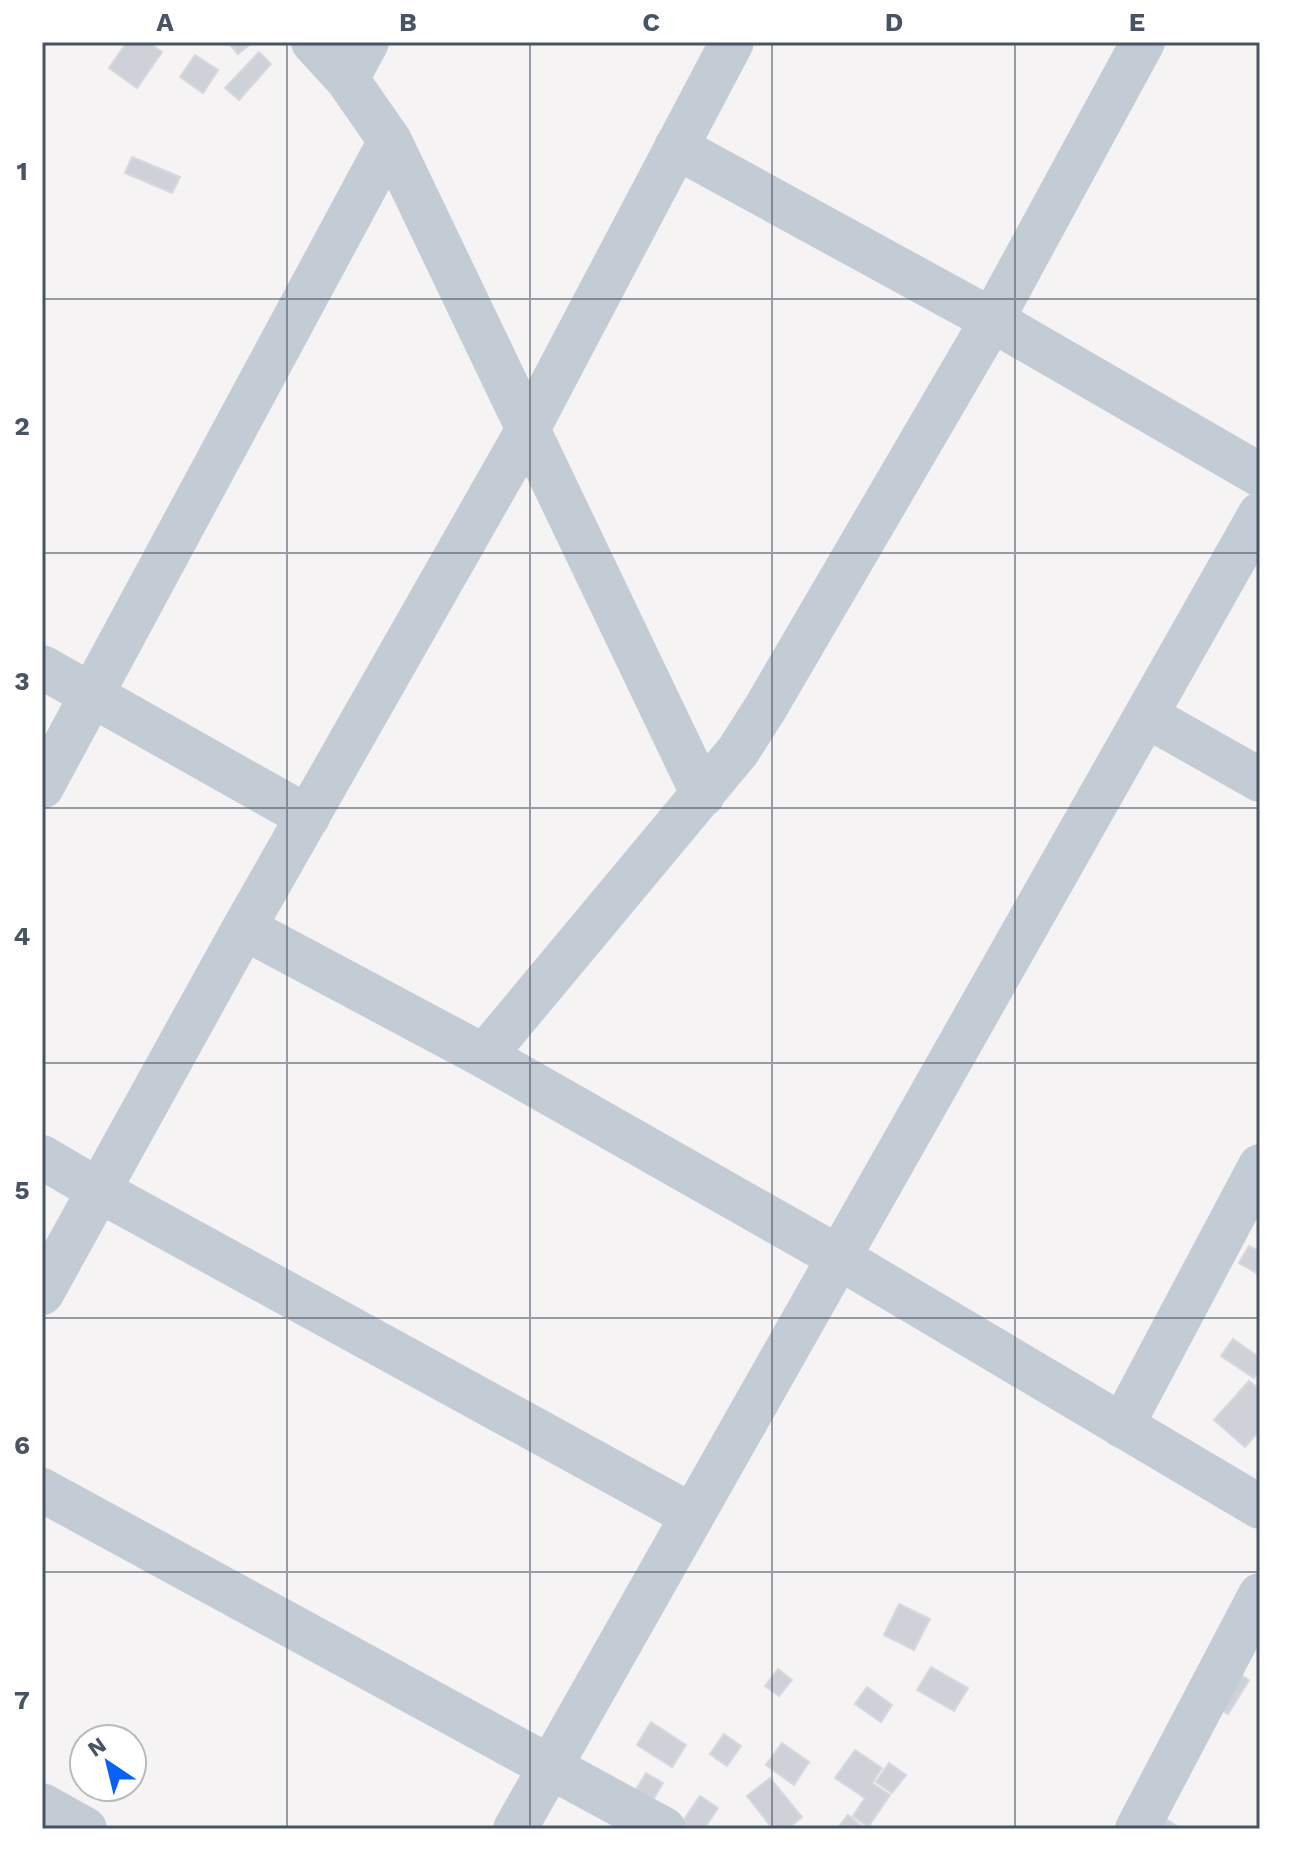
<svg xmlns="http://www.w3.org/2000/svg" width="1302" height="1871" font-family="'Work Sans',sans-serif">
<style>
.building{fill:#ced1d8;stroke:#d6d8de;stroke-width:2}
.lines{fill:none;stroke-linecap:round;stroke-linejoin:round}
.minor{stroke:#c3ccd5;stroke-width:44}
.grid{fill:none;stroke:#485463;stroke-width:2;stroke-opacity:0.55}
.neatline{fill:none;stroke:#485463;stroke-width:3}
.grid-label{font-size:26px;text-anchor:middle;font-weight:bold;fill:#485463}
</style>
<rect width="100%" height="100%" fill="#f5f3f3"/>
<path class="building" d="M 127,42 L 148,42 L 162,52 L 137,88 L 109,68 Z
M 228,42 L 251,42 L 252,43 L 238,54 Z
M 259,52 L 271,64 L 239,100 L 225,88 Z
M 195,55 L 218,70 L 203,93 L 180,77 Z
M 132,157 L 180,177 L 172,193 L 125,173 Z
M 1249,1246 L 1260,1252 L 1260,1275 L 1239,1263 Z
M 1233,1339 L 1260,1358 L 1260,1369 L 1254,1378 L 1221,1356 Z
M 1249,1381 L 1260,1390 L 1260,1430 L 1245,1447 L 1214,1420 Z
M 899,1604 L 930,1619 L 914,1650 L 884,1635 Z
M 1225,1666 L 1249,1680 L 1228,1714 L 1204,1700 Z
M 931,1667 L 968,1688 L 954,1711 L 917,1690 Z
M 778,1669 L 792,1680 L 779,1696 L 765,1686 Z
M 867,1687 L 892,1705 L 881,1722 L 855,1704 Z
M 651,1722 L 686,1745 L 672,1767 L 637,1745 Z
M 724,1734 L 741,1746 L 727,1766 L 710,1754 Z
M 782,1743 L 809,1762 L 794,1785 L 766,1765 Z
M 855,1750 L 882,1768 L 872,1783 L 890,1795 L 868,1827 L 853,1816 L 865,1798 L 835,1778 Z
M 889,1763 L 906,1775 L 892,1793 L 876,1782 Z
M 646,1773 L 663,1783 L 641,1820 L 624,1810 Z
M 770,1778 L 802,1817 L 787,1829 L 773,1829 L 747,1796 Z
M 700,1796 L 718,1808 L 704,1829 L 681,1829 L 679,1827 Z
M 848,1815 L 865,1829 L 837,1829 Z
M 1163,1817 L 1181,1829 L 1156,1829 Z"/>
<g class="lines">
<path class="minor" d="M 313,42 L 347,79 L 390,141 L 703,795
M 347,79 L 367,42
M 676,147 L 992,320 L 1260,475
M 42,667 L 308,817
M 1147,716 L 1260,780
M 42,787 L 390,141
M 244,928 L 484,1056 L 838,1257 L 1260,1507
M 484,1056 L 738,751 L 766,707 L 992,320 L 1143,42
M 42,1157 L 98,1190 L 691,1515
M 42,1293 L 244,928 L 527,431 L 732,42
M 1122,1426 L 1260,1166
M 42,1490 L 664,1829
M 42,1805 L 85,1829
M 515,1829 L 1260,514
M 1137,1829 L 1260,1595"/>
</g>
<path class="grid" d="M 287,42 L 287,1829M 530,42 L 530,1829M 772,42 L 772,1829M 1015,42 L 1015,1829M 42,299 L 1260,299M 42,553 L 1260,553M 42,808 L 1260,808M 42,1063 L 1260,1063M 42,1318 L 1260,1318M 42,1572 L 1260,1572"/>
<rect width="1302" height="1871" fill="none" stroke="#ffffff" stroke-width="88"/>
<g transform="translate(108 1763) rotate(325)"><circle r="38" fill="#ffffff" stroke="#b6bbc1" stroke-width="2"/>
<path d="M0-6L14 30L0 20L-14 30Z" fill="#0a61f7"/>
<text y="-12" font-size="22" font-weight="bold" text-anchor="middle" fill="#485463">N</text>
</g>
<rect x="44" y="44" width="1214" height="1783" class="neatline"/>
<g class="grid-label">
<text x="165" y="31">A</text>
<text x="408" y="31">B</text>
<text x="651" y="31">C</text>
<text x="894" y="31">D</text>
<text x="1137" y="31">E</text>
<text x="22" y="180">1</text>
<text x="22" y="435">2</text>
<text x="22" y="690">3</text>
<text x="22" y="945">4</text>
<text x="22" y="1199">5</text>
<text x="22" y="1454">6</text>
<text x="22" y="1709">7</text>
</g>
</svg>
